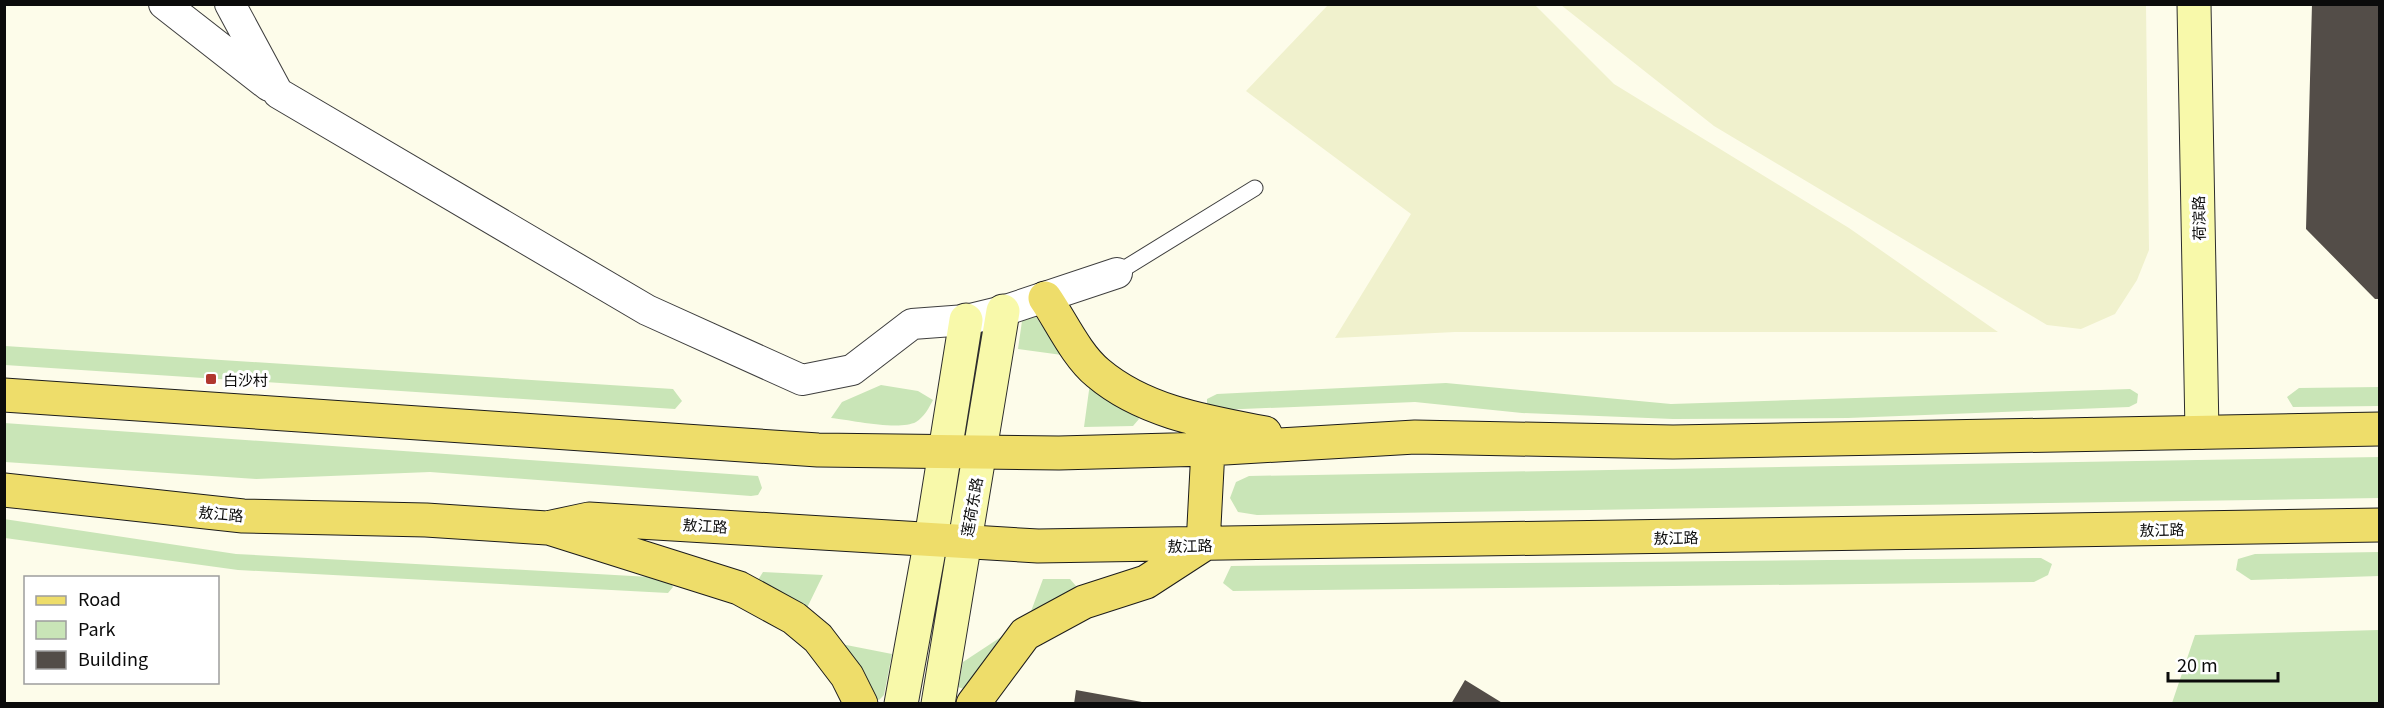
<svg xmlns="http://www.w3.org/2000/svg" width="2384" height="708" font-family="Georgia,'Noto Sans SC',serif">
<style>
.farmland{fill:#f0f1cd}
.green{fill:#c9e5b7}
.building{fill:#534d48}
.lines{fill:none;stroke-linecap:round;stroke-linejoin:round}
.lane-casing{stroke:#3e3e3e;stroke-width:17}
.street-casing{stroke:#3e3e3e;stroke-width:32}
.secondary-casing{stroke:#2d2d2d;stroke-width:35}
.primary-casing{stroke:#1c1c1c;stroke-width:35}
.lane{stroke:#fff;stroke-width:15}
.street{stroke:#fff;stroke-width:30}
.secondary{stroke:#f8f9aa;stroke-width:33}
.primary{stroke:#eedd6a;stroke-width:33}
.poi-dot{fill:#b0372e;stroke:#fff;stroke-width:2}
.labels{text-anchor:middle;dominant-baseline:central;stroke-width:6;stroke-linejoin:round;paint-order:stroke}
.street-label{font-size:15px;fill:#0b0b0b;stroke:#fff}
.poi-label{font-size:15px;fill:#0b0b0b;stroke:#fff;text-anchor:start}
</style>
<rect width="100%" height="100%" fill="#fdfcea"/>
<path class="farmland" d="M 1328,5 L 1535,5 L 1614,84 L 1849,228 L 1998,332 L 1455,332 L 1335,338 L 1411,214 L 1246,91 Z
M 1561,5 L 2146,5 L 2149,250 L 2137,280 L 2115,314 L 2081,329 L 2047,325 L 1714,126 Z"/>
<path class="green" d="M 1032,311 L 1062,355 L 1018,349 L 1023,314 Z
M 5,346 L 673,389 L 682,401 L 675,409 L 5,365 Z
M 1090,383 L 1136,411 L 1139,419 L 1133,426 L 1084,427 Z
M 1446,383 L 1671,404 L 2130,389 L 2138,394 L 2137,403 L 2129,407 L 1848,418 L 1673,419 L 1522,413 L 1415,402 L 1218,410 L 1207,407 L 1207,399 L 1217,394 Z
M 881,385 L 918,391 L 933,400 C 929,408 924,417 916,422 C 899,431 851,420 831,418 L 842,402 Z
M 2379,387 L 2379,406 L 2293,407 L 2287,397 L 2299,388 Z
M 4,423 L 758,476 L 762,488 L 758,495 L 751,496 L 430,472 L 256,479 L 5,462 Z
M 2380,457 L 2379,498 L 1257,515 L 1238,512 L 1230,498 L 1236,482 L 1249,476 Z
M 4,519 L 236,554 L 668,578 L 673,587 L 668,593 L 238,570 L 5,538 Z
M 2379,552 L 2379,576 L 2251,580 L 2236,570 L 2238,559 L 2255,554 Z
M 2041,558 L 2052,564 L 2048,575 L 2034,582 L 1233,591 L 1223,583 L 1231,566 Z
M 763,572 L 823,575 L 805,612 L 758,580 Z
M 1043,579 L 1070,579 L 1076,586 L 1071,594 L 1030,614 Z
M 2379,630 L 2379,703 L 2172,703 L 2195,635 Z
M 1001,637 L 964,689 L 958,687 L 963,662 Z
M 836,643 L 892,654 L 884,695 L 879,700 L 870,696 Z"/>
<path class="building" d="M 2312,4 L 2380,4 L 2380,299 L 2375,299 L 2306,229 Z
M 1465,680 L 1504,704 L 1451,704 Z
M 1076,690 L 1142,702 L 1142,704 L 1074,704 Z"/>
<g class="lines">
<defs>
<path id="lane" d="M 1117,273 L 1255,188"/>
<path id="street" d="M 164,4 L 269,86
M 230,4 L 278,93 L 647,310 L 802,380 L 852,370 L 912,324 L 966,320 L 1003,311 L 1117,273"/>
<path id="secondary" d="M 2194,4 L 2202,432
M 901,704 L 931,539 L 966,320
M 938,704 L 1003,311"/>
<path id="primary" d="M 1045,298 C 1061,321 1076,355 1098,373 C 1144,412 1207,422 1265,433
M 4,395 L 818,450 L 1059,453 L 1208,449 L 1415,437 L 1673,442 L 2380,429
M 4,490 L 243,516 L 426,520 L 547,528 L 589,519 L 1038,546 L 2380,525
M 552,529 L 739,588 L 794,618 L 818,638 L 847,676 L 861,704
M 1203,545 L 1208,449
M 973,704 L 1025,634 L 1084,602 L 1146,582 L 1203,545"/>
</defs>
<use href="#lane" class="lane-casing"/>
<use href="#street" class="street-casing"/>
<use href="#secondary" class="secondary-casing"/>
<use href="#primary" class="primary-casing"/>
<use href="#lane" class="lane"/>
<use href="#street" class="street"/>
<use href="#secondary" class="secondary"/>
<use href="#primary" class="primary"/>
</g>
<rect class="poi-dot" x="205" y="373" width="12" height="12" rx="3"/>
<g class="labels">
<g class="street-label">
<text transform="translate(2198 218) rotate(-91)">荷滨路</text>
<text transform="translate(971 507) rotate(-80)">莲荷东路</text>
<text transform="translate(221 513) rotate(5)">敖江路</text>
<text transform="translate(705 525) rotate(3)">敖江路</text>
<text transform="translate(2162 529) rotate(-1)">敖江路</text>
<text transform="translate(1676 537) rotate(-1)">敖江路</text>
<text transform="translate(1190 545) rotate(-1)">敖江路</text>
</g>
<g class="poi-label">
<text x="223" y="379">白沙村</text>
</g>
</g>
<rect width="2384" height="708" fill="none" stroke="#0b0b0b" stroke-width="12"/>
<rect x="24" y="576" width="195" height="108" fill="#ffffff" stroke="#9d9d9d" stroke-width="1.5"/>
<rect x="36" y="596" width="30" height="9" fill="#eedd6a" stroke="#9d9d9d" stroke-width="1.5"/>
<text x="78" y="606" font-size="18" fill="#0b0b0b">Road</text>
<rect x="36" y="621" width="30" height="18" fill="#c9e5b7" stroke="#9d9d9d" stroke-width="1.5"/>
<text x="78" y="636" font-size="18" fill="#0b0b0b">Park</text>
<rect x="36" y="651" width="30" height="18" fill="#534d48" stroke="#9d9d9d" stroke-width="1.5"/>
<text x="78" y="666" font-size="18" fill="#0b0b0b">Building</text>
<path d="M2168 672v9h110v-9" fill="none" stroke="#0b0b0b" stroke-width="3"/>
<text x="2177" y="672" font-size="18" fill="#0b0b0b" stroke="#ffffff" stroke-width="4.5" paint-order="stroke">20 m</text>
</svg>
